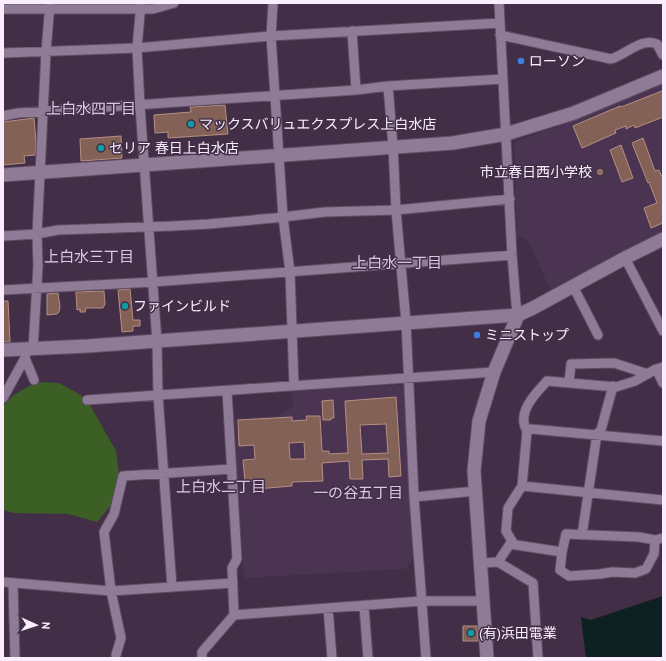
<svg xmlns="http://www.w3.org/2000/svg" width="666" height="661" font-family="'PT Sans','Noto Sans JP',sans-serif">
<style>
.built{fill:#4b3352}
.green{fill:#3b5f25}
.water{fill:#0d2022}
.building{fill:#846157;stroke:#b58f83;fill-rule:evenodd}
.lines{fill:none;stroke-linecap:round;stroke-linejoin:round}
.street-casing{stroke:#5f4e63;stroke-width:11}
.secondary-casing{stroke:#5f4e63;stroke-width:15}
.street{stroke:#907b97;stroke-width:9}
.secondary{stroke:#907b97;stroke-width:13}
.shop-dot{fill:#3f7fe0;stroke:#422f47;stroke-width:1.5}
.culture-dot{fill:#0f9aa8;stroke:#422f47;stroke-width:1.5}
.education-dot{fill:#8d6e63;stroke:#422f47;stroke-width:1.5}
.labels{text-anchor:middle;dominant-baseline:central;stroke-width:3;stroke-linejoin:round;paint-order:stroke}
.poi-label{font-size:14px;fill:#faeefe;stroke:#422f47;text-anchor:start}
.neighbourhood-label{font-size:15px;fill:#dec6e5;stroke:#422f47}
</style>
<rect width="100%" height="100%" fill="#422f47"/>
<path class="built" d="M 663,83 L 663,235 L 551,291 L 528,240 L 517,235 L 514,142 L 573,121 Z
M 404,385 L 414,558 L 405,569 L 244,578 L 234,418 L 279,416 L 293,407 L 292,390 Z"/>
<path class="green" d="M 36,382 L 59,383 L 86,398 L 116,451 L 119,474 L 116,499 L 97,522 L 68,514 L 14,513 L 3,510 L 3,406 L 14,395 Z"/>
<path class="water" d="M 663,596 L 663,658 L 586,658 L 581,617 L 591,620 Z"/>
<path class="building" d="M 662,91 L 663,95 L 663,117 L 635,128 L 634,125 L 626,129 L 626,126 L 615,130 L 616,133 L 582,148 L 573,126 L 620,106 L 621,107 Z
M 225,105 L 228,134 L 168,138 L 168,132 L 155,133 L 154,115 L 191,112 L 190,107 Z
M 34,118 L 36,142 L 35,155 L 24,156 L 25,163 L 3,165 L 3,122 Z
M 121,136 L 122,158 L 81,161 L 80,139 Z
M 643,138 L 655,171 L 659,170 L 662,177 L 663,176 L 663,223 L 651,228 L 644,208 L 657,203 L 649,182 L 648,183 L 632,143 Z
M 621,145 L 633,178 L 622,182 L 610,150 Z
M 130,289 L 133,320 L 140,320 L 140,326 L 133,326 L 133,331 L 122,332 L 118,290 Z
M 104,291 L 105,304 L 103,308 L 86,308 L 85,312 L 80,312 L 80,309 L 77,310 L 76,292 Z
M 58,293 L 60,307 L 59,312 L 57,314 L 47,315 L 47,294 Z
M 3,301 L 8,301 L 10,342 L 3,342 Z
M 396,397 L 401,476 L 389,477 L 388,459 L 362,460 L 363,479 L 350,479 L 349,461 L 322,463 L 323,481 L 292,482 L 292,486 L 257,489 L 256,481 L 245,482 L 243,460 L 255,459 L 254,445 L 239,446 L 238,420 L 292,417 L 292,421 L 307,420 L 306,416 L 320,416 L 322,451 L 329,451 L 329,454 L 348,453 L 345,401 ZM 386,424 L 388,453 L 362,454 L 360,425 ZM 304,442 L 305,459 L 290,459 L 289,443 Z
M 333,400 L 334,418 L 331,418 L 331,420 L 323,420 L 322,401 Z
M 463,626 L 477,626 L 478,641 L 463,641 Z"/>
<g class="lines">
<defs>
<path id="street" d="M 141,3 L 137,48 L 140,106 L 157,342 L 158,395 L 172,587
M 273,3 L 271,36 L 283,217 L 290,272 L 294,386
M 499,3 L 512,255 L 516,304 L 518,315
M 3,9 L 153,9 L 174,3
M 352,31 L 356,90
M 500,35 L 611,59 C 626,55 641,37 657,44 L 663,55
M 3,53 L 137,48 L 271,36 L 500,23
M 388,86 L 393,146 L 396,210 L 406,322 L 414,497 L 426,658
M 3,116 L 18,113 L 356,90 L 388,86 L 503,79
M 3,236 L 37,234 L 46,52 L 50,3
M 625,258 L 663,331
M 573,286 L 598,335
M 3,290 L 153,282 L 512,255
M 33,349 L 38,266 L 37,234 L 58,230 L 173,226 L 209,224 L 274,218 L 325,212 L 396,210 L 510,199
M 25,358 L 34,380
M 656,369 L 663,383
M 569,383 L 571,364 L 614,363 L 648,374
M 227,391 L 237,559 L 232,568 L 234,615 L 422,601 L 483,601
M 3,398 L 25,358 L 27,348
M 87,400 L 494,372
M 527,431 L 531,429 L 663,441
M 522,486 L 663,500
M 414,497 L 476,491
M 582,535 L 597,434 L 601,430 L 613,386
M 510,544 L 562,552 L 566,534 L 639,537 L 655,540 L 663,538
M 562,552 L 560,570 L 569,576 L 600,574 L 612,572 L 635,573 L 646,569 L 654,554 L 655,540
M 498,562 L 512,541 L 506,531 L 508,508 L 522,486 L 527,431 C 516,413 535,394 547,381 L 616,387 L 635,381 L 656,369 L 663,367
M 481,563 L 498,562 L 533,583 L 538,658
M 3,582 L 111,591 L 233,583
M 13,583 L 15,658
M 364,606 L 368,658
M 328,608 L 332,658
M 116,655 L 121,638 L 111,591 L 104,532 L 114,514 L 123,476 L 232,469
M 202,658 L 202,652 L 234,615"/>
<path id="secondary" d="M 3,175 L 453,143 L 506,134 L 574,113 L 663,76
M 3,350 L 88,346 L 518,315
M 487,658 L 474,471 L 479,421 L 494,372 L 518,315 L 533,308 L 625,258 L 663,239"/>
</defs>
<use href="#street" class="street-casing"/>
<use href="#secondary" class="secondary-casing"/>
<use href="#street" class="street"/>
<use href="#secondary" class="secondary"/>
</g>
<g class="shop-dot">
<circle cx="521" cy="61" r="4"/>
<circle cx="477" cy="335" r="4"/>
</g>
<g class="culture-dot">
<circle cx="191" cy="124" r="4"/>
<circle cx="101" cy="148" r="4"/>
<circle cx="125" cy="306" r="4"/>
<circle cx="471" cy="633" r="4"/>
</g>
<circle class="education-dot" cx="600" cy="172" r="4"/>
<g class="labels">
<g class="poi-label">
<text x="529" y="61">ローソン</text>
<text x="199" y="124">マックスバリュエクスプレス上白水店</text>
<text x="109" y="148">セリア 春日上白水店</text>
<text x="592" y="172" text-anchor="end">市立春日西小学校</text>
<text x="133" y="306">ファインビルド</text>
<text x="485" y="335">ミニストップ</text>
<text x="479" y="633">(有)浜田電業</text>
</g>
<g class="neighbourhood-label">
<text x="91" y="108">上白水四丁目</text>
<text x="89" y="256">上白水三丁目</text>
<text x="397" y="262">上白水一丁目</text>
<text x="221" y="486">上白水二丁目</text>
<text x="358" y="492">一の谷五丁目</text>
</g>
</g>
<rect width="666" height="661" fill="none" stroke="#faeefe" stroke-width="8"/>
<g transform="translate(36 625) rotate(93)" stroke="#422f47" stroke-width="3" paint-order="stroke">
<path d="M0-3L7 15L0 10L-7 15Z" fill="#faeefe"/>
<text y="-6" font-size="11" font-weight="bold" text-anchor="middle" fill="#faeefe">N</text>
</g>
</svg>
